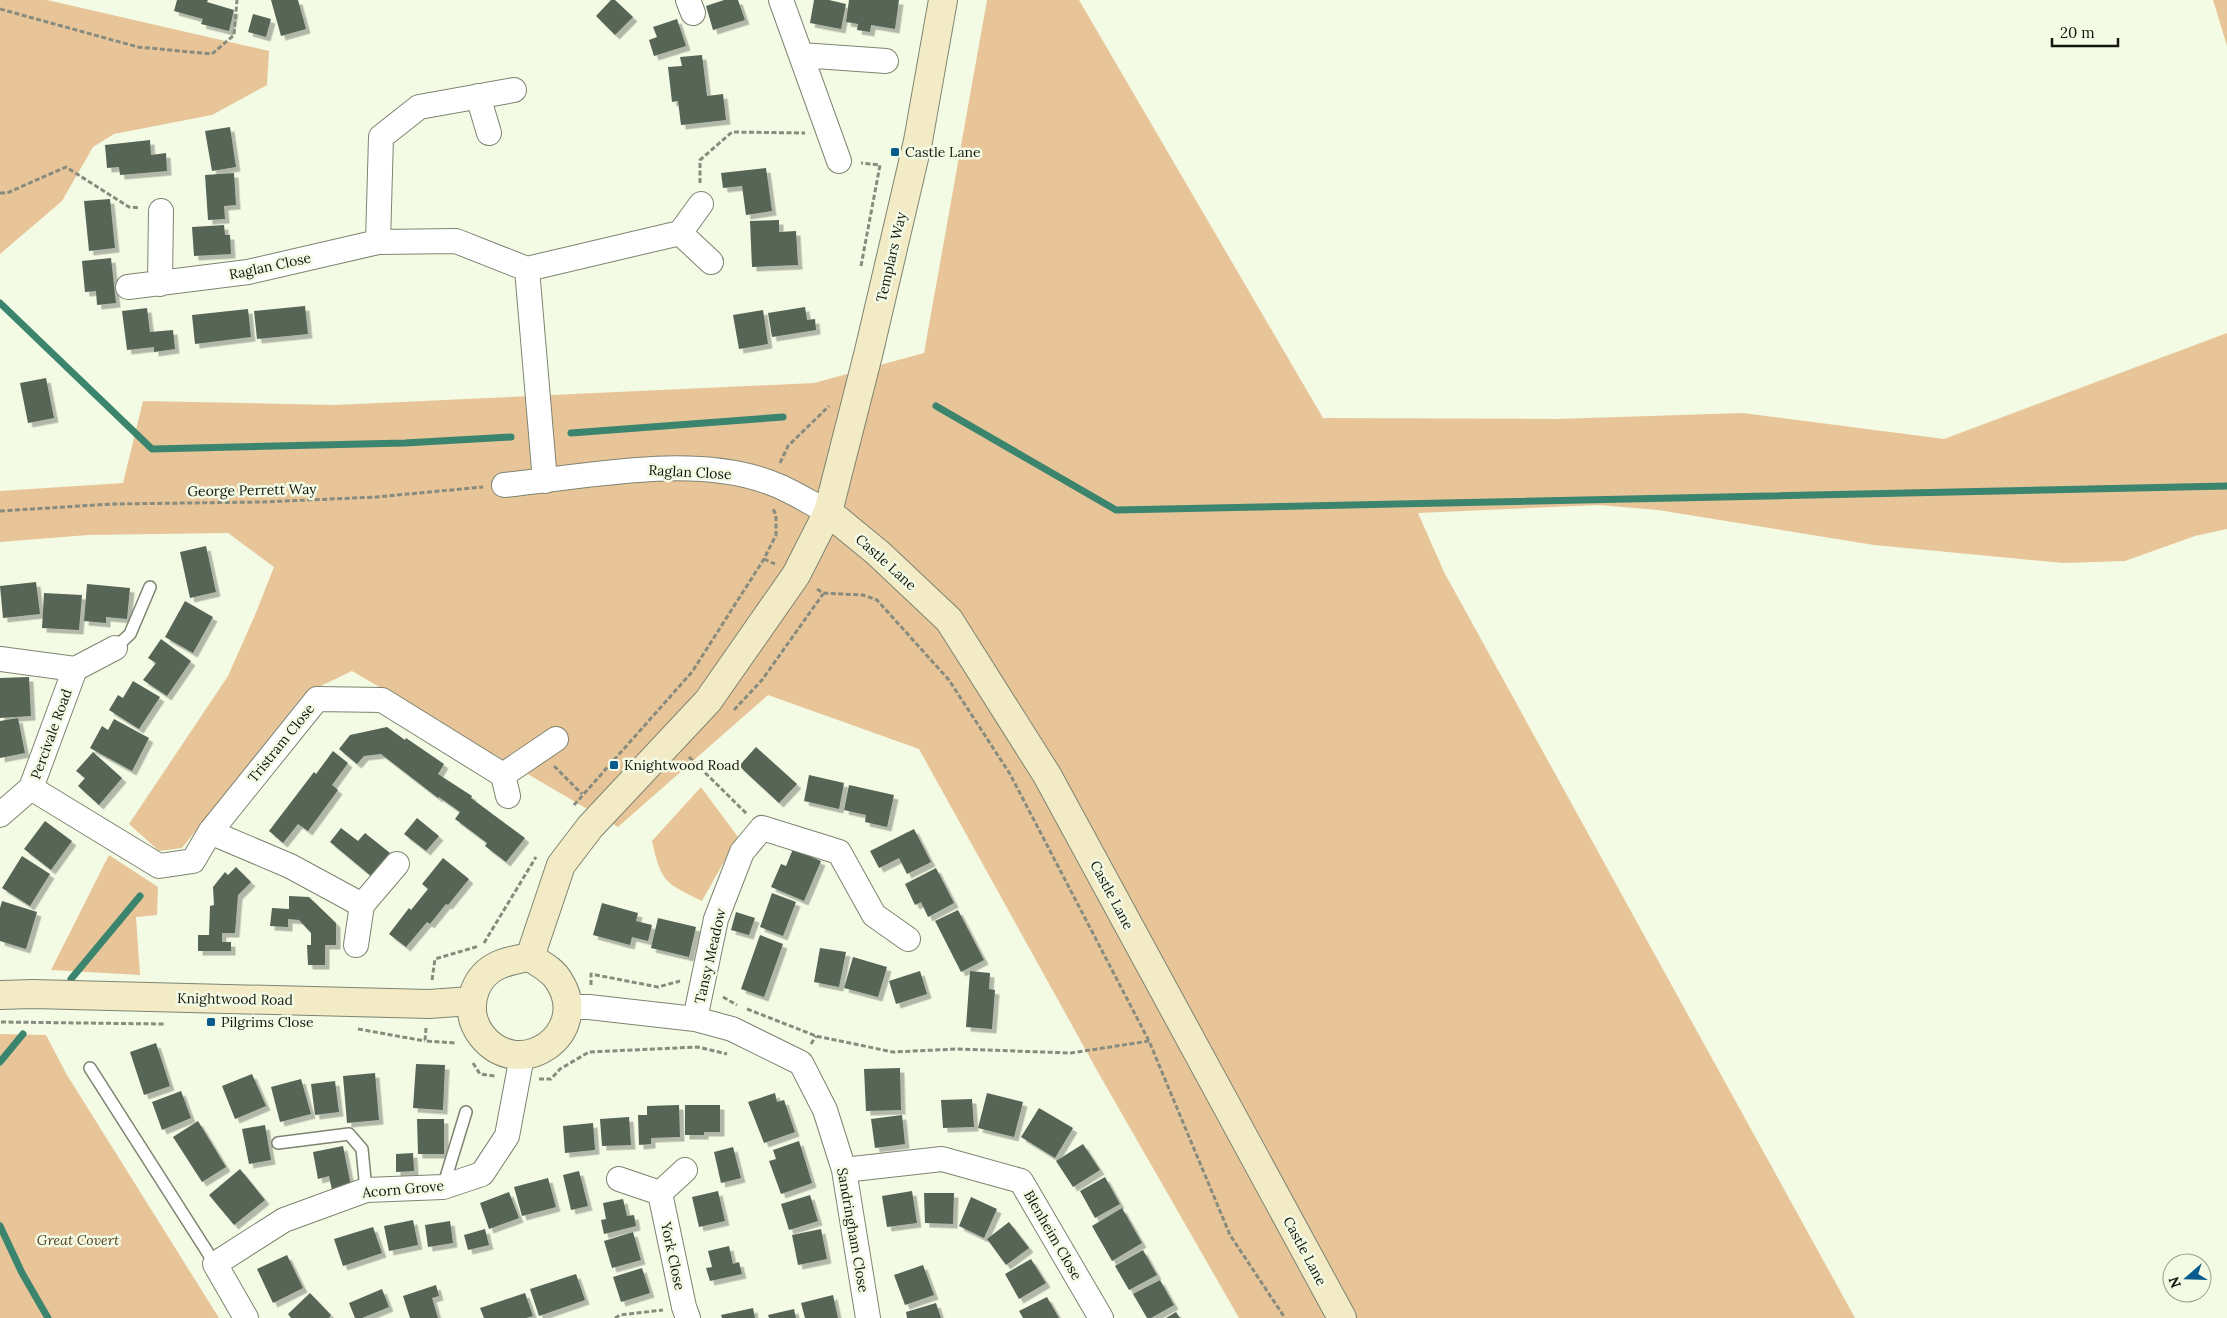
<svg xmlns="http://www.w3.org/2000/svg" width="2227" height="1318" font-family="Lora,serif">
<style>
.green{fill:#e8c599}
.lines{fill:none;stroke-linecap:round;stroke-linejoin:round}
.stream{stroke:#3b856e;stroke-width:7}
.building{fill:#566557;filter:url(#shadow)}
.lane-casing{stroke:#7e8471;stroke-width:14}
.street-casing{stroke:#7e8471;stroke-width:26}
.secondary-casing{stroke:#7e8471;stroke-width:30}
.path{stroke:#878c7e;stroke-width:3;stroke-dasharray:5 2.5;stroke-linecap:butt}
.lane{stroke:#fff;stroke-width:11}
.street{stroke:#fff;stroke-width:24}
.secondary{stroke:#f2ebc5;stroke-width:28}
.poi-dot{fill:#095b8d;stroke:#f3fbe5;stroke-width:2}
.labels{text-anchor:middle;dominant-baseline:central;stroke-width:5;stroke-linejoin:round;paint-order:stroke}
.poi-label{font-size:14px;fill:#14160f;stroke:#f3fbe5;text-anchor:start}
.street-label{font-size:14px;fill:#14160f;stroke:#f3fbe5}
.park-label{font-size:14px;font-style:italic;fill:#513b1d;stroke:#f3fbe5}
</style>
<defs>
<filter id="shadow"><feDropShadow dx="4.5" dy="4.5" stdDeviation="0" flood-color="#0004"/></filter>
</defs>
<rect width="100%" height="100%" fill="#f3fbe5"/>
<path class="green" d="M 0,0 L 47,0 L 269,51 L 267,85 L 212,115 L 114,134 L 93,147 L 62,201 L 0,254 Z
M 987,0 L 1079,0 L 1323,418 L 1556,419 L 1743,413 L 1944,439 L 2227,333 L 2227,529 L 2195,536 L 2125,561 L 2064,563 L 1874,545 L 1658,510 L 1599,505 L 1418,513 L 1444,572 L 1855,1318 L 1239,1318 L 1099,1074 L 919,749 L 768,695 L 618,827 L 352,671 L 304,694 L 182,848 L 159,851 L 129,824 L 228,676 L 255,615 L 274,567 L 228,533 L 88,535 L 0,542 L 0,491 L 123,483 L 143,401 L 335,405 L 814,383 L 924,353 Z
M 2213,0 L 2227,0 L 2227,46 Z
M 701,787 L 738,837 L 702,901 C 665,883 661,882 652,841 Z
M 109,855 L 158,887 L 157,915 L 136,917 L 140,975 L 51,970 Z
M 0,1034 L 46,1035 L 67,1075 L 219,1318 L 0,1318 Z"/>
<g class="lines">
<path class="stream" d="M 0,303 L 152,449 L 405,443 L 511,437
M 936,406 L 1116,510 L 2227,486
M 571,433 L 783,417
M 71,979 L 140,896
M 0,1062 L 23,1034
M 0,1226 L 22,1273 L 48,1318"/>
</g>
<path class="building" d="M 177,0 L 208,0 L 207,2 L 234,10 L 229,31 L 201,24 L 203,19 L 174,11 Z
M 271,0 L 298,0 L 306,29 L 281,36 Z
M 611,0 L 615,0 L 633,17 L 615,35 L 596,16 Z
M 724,0 L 738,0 L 745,20 L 713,30 L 706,6 Z
M 814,0 L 829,0 L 846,4 L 841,29 L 810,23 Z
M 849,0 L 899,0 L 895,29 L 871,25 L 870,32 L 857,30 L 858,24 L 846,22 Z
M 253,14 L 271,19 L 266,37 L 248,32 Z
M 677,19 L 686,46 L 654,56 L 649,40 L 657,37 L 653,27 Z
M 702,55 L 707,96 L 723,94 L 726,120 L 681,125 L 678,101 L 672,102 L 668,67 L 682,66 L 680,57 Z
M 230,127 L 236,167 L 212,171 L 205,131 Z
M 150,140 L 151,155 L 166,153 L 167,171 L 120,175 L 119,167 L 107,168 L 105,145 Z
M 766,168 L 772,211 L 746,215 L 742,186 L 723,188 L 721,173 Z
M 234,173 L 236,205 L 224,206 L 225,219 L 208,220 L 205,175 Z
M 110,199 L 115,248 L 89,251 L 84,201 Z
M 779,220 L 779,232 L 796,231 L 798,265 L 752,267 L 750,221 Z
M 224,225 L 225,235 L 230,235 L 231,254 L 194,256 L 192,227 Z
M 111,258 L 116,303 L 97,305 L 96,291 L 85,292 L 82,261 Z
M 305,306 L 308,334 L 257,339 L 254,311 Z
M 805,307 L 807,320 L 815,319 L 816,330 L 772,337 L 768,313 Z
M 147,308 L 150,332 L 173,330 L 175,349 L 154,352 L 154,347 L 127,350 L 122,311 Z
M 248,309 L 251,337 L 195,344 L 192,315 Z
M 763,310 L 768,344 L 739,349 L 733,315 Z
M 46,378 L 54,418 L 28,423 L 20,383 Z
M 206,546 L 216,592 L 190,598 L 180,552 Z
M 36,582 L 40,614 L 3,618 L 0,586 Z
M 87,584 L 130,588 L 127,619 L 106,617 L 106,623 L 84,621 Z
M 44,593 L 82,595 L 79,630 L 42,628 Z
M 185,601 L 213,617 L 193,653 L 165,637 Z
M 161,639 L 191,661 L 167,696 L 143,680 L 156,663 L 148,658 Z
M 29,677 L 31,716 L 0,718 L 0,678 Z
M 133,681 L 160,697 L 139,729 L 109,710 L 118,695 L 123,698 Z
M 18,718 L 25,753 L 0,758 L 0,721 Z
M 114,719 L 149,738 L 132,771 L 90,748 L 102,726 L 108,730 Z
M 387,727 L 405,740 L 406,738 L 444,764 L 438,774 L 472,796 L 471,798 L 525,838 L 506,862 L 485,846 L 487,843 L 455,819 L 460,812 L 439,797 L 438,798 L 381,754 L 364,756 L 357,764 L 339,749 L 350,735 Z
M 756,747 L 797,784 L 779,803 L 739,766 Z
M 333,751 L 348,763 L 332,785 L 338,790 L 308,831 L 298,824 L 283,843 L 269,831 L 314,772 L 316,774 Z
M 93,752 L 122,778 L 99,805 L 78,786 L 85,778 L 76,771 Z
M 809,775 L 844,783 L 839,809 L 804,801 Z
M 849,785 L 894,795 L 887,827 L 865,822 L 866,815 L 844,810 Z
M 417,818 L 439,836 L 426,851 L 404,834 Z
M 45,821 L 72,841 L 51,870 L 24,849 Z
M 341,828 L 358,841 L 365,833 L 390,853 L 371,876 L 330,842 Z
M 914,829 L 931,862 L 907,874 L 899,858 L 879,868 L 870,851 Z
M 793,849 L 821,861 L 804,901 L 771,887 L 781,864 L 786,866 Z
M 22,856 L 50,874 L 30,906 L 2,888 Z
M 443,858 L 469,879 L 448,905 L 446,904 L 430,924 L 427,922 L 406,947 L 389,934 L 409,908 L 411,910 L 428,889 L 422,884 Z
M 236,867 L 251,882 L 238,895 L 235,933 L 222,933 L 222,942 L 231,942 L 231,951 L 198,951 L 198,935 L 209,935 L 210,906 L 214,905 L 213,887 L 225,872 L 228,875 Z
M 936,868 L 954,903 L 928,917 L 921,902 L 915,905 L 905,884 Z
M 772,893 L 796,902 L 783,936 L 760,927 Z
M 289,896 L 309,897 L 336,923 L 336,945 L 325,945 L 325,965 L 308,965 L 307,945 L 311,945 L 311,933 L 299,920 L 288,919 L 288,927 L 270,926 L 272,908 L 289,909 Z
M 2,901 L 37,912 L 26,949 L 0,941 L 0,908 Z
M 602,903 L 638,913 L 636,921 L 652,925 L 648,941 L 632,937 L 630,945 L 593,935 Z
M 958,910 L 984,960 L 961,972 L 935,921 Z
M 736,912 L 755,918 L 749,935 L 731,930 Z
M 658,918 L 696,927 L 689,957 L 651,948 Z
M 760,935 L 783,944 L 764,997 L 741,989 Z
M 820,948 L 846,952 L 839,987 L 814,982 Z
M 853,957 L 887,967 L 878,997 L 844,988 Z
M 920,971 L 927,994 L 896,1004 L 889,981 Z
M 970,971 L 990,973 L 989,989 L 995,990 L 992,1029 L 966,1027 Z
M 156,1043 L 170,1086 L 144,1095 L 130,1052 Z
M 416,1064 L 445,1065 L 443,1110 L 413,1108 Z
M 900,1068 L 901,1110 L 866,1111 L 864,1069 Z
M 375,1073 L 379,1120 L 347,1123 L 343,1076 Z
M 252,1074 L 266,1106 L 235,1119 L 222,1086 Z
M 301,1079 L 311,1114 L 280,1122 L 271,1087 Z
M 335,1081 L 339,1112 L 315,1115 L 311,1084 Z
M 181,1091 L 191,1118 L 162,1130 L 152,1102 Z
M 775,1093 L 777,1102 L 784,1100 L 795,1132 L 764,1143 L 748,1102 Z
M 987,1093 L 1023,1102 L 1014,1137 L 978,1128 Z
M 972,1099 L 974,1127 L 943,1128 L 941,1100 Z
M 679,1105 L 680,1137 L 651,1138 L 651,1144 L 639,1145 L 638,1115 L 647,1115 L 647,1106 Z
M 685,1105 L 720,1105 L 720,1132 L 704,1132 L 704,1135 L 685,1135 Z
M 1039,1108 L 1073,1128 L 1055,1158 L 1021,1137 Z
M 902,1115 L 905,1144 L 875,1148 L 871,1119 Z
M 629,1117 L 631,1145 L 602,1146 L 600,1119 Z
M 417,1119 L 444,1119 L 444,1154 L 418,1154 Z
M 198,1121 L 226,1167 L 202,1182 L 173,1137 Z
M 593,1123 L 595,1150 L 565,1153 L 563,1126 Z
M 265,1125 L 271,1160 L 249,1164 L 242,1129 Z
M 799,1141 L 812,1183 L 781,1194 L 769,1161 L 776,1159 L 773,1150 Z
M 1083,1144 L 1100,1170 L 1073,1187 L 1056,1161 Z
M 343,1146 L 351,1186 L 332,1190 L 329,1176 L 318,1179 L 313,1152 Z
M 733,1147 L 741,1178 L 721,1183 L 714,1152 Z
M 413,1153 L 414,1171 L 396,1172 L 396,1154 Z
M 240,1169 L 265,1200 L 234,1225 L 209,1195 Z
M 579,1171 L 588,1206 L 571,1210 L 563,1175 Z
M 1105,1177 L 1120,1204 L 1095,1218 L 1080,1191 Z
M 548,1178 L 556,1207 L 522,1216 L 514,1187 Z
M 718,1191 L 725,1221 L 699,1227 L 692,1197 Z
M 912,1191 L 917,1223 L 887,1227 L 882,1196 Z
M 509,1192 L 519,1218 L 489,1229 L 480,1203 Z
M 924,1193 L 954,1193 L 953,1224 L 925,1223 Z
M 810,1195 L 818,1221 L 789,1230 L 781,1204 Z
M 971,1197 L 997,1209 L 984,1238 L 959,1226 Z
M 623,1199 L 627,1216 L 634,1215 L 636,1226 L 604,1234 L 601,1220 L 606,1219 L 603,1203 Z
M 1122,1208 L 1142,1243 L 1112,1261 L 1092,1226 Z
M 413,1220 L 418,1245 L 389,1251 L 384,1226 Z
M 450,1221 L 453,1243 L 428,1247 L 425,1225 Z
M 1009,1222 L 1029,1248 L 1006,1265 L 987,1239 Z
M 373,1227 L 382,1253 L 343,1266 L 334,1239 Z
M 485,1229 L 489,1245 L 468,1250 L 464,1235 Z
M 821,1229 L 827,1259 L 798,1265 L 792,1235 Z
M 633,1232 L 641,1260 L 612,1268 L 604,1241 Z
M 729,1246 L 733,1264 L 739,1262 L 742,1274 L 710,1281 L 706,1268 L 712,1267 L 708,1251 Z
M 1143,1250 L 1157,1275 L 1129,1290 L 1115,1266 Z
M 287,1255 L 303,1288 L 273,1303 L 257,1269 Z
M 1031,1259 L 1046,1283 L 1019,1299 L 1005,1274 Z
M 923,1265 L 934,1295 L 905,1305 L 894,1275 Z
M 642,1268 L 650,1293 L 621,1302 L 613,1277 Z
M 576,1274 L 585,1300 L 539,1316 L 530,1289 Z
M 1160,1280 L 1174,1305 L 1151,1318 L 1147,1318 L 1133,1294 Z
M 436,1285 L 439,1296 L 432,1298 L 438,1318 L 410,1318 L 403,1296 Z
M 382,1289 L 389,1307 L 362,1318 L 355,1318 L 349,1303 Z
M 310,1293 L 331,1315 L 329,1318 L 291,1318 L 288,1314 Z
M 525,1293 L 533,1316 L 526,1318 L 484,1318 L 480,1308 Z
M 833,1295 L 838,1318 L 805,1318 L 801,1303 Z
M 1047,1297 L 1059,1318 L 1023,1318 L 1019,1311 Z
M 936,1303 L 941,1318 L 907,1318 L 906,1312 Z
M 753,1308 L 755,1318 L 722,1318 L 721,1315 Z
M 794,1309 L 796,1318 L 769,1318 L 768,1315 Z
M 1176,1312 L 1180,1318 L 1166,1318 Z"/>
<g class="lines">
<defs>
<path id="lane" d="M 115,648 L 130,634 L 150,587
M 90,1068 L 215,1264
M 278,1143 L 349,1134 L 362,1149 L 366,1190
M 443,1187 L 466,1112"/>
<path id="street" d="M 688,0 L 693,13
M 781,0 L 839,161
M 801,55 L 886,61
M 478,96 L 489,133
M 680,233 L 701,204
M 378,242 L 381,137 L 419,107 L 514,90
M 527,269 L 545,481
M 160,284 L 161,211
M 128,287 L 248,272 L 378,242 L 456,241 L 527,269 L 680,233 L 711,262
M 504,485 C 585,477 693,453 771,483 C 791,490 810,503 828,512
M 0,659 L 75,669 L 115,648
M 503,775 L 508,796
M 31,788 L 159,866 L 193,861 L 210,832 L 290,866 L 362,905 L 397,864
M 0,815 L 31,788 L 75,669
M 210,832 L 317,699 L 382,700 L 503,775 L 556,739
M 356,945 L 362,905
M 568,1007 L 589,1007 L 695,1019 L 732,1029 L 801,1063 L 825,1110 L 844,1170 L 868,1318
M 695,1019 L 716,919 L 742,852 L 762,828 L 839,852 L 874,915 L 908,939
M 844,1170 L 942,1159 L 1021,1181 L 1101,1318
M 619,1179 L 660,1193 L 684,1307 L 688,1318
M 660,1193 L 685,1170
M 246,1318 L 215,1264 L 284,1220 L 366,1190 L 443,1187 L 482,1174 L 507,1136 L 522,1056"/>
<path id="secondary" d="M 828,512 L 878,553 L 949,620 L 1047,775 L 1342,1318
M 530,957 L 561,865 L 590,827 L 708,701 L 796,575 L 828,512 L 869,351 L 918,141 L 943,0
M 530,957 C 540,964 553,970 559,981 C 592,1032 521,1084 482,1036 C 471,1022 469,1007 475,990 C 485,965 506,961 530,957 Z
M 0,995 L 33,994 L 429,1004 L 471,1001"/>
</defs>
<use href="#lane" class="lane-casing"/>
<use href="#street" class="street-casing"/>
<use href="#secondary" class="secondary-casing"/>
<path class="path" d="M 0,9 L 138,47 L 212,54 L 234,35 L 237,0
M 700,183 L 700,160 L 732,132 L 805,133
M 0,193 L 7,193 L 66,167 L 129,207 L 140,208
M 861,266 L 880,165 L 861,163
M 780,463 L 788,446 L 829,406
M 0,511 L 112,504 L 263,502 L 376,497 L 483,487
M 764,559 L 775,564
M 817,589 L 823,593 L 863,595 L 877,600 L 949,680 L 1010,774 L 1149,1041 L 1230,1235 L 1285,1318
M 734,710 L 762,680 L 823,594
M 689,757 L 747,814
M 554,766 L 582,794
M 574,805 L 692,672 L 764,559 L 776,535 L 776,515 L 773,509
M 484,943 L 536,857
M 432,980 L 435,959 L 479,946
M 591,985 L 591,974 L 658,987 L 680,981
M 723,997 L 737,1005
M 747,1009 L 816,1036 L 893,1052 L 957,1049 L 1071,1053 L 1149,1041
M 1,1022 L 164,1024
M 426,1028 L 425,1041 L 456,1043
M 358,1029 L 425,1041
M 811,1044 L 816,1036
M 473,1063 L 480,1074 L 495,1076
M 539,1079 L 551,1079 L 560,1069 L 589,1052 L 698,1047 L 727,1054
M 615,1318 L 620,1315 L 663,1310"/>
<use href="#lane" class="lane"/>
<use href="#street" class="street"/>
<use href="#secondary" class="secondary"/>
</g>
<g class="poi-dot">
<rect x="890" y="147" width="10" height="10" rx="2.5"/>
<rect x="609" y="760" width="10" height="10" rx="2.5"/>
<rect x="206" y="1017" width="10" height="10" rx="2.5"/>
</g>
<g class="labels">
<g class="poi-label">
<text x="905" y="152">Castle Lane</text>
<text x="624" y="765">Knightwood Road</text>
<text x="221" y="1022">Pilgrims Close</text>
</g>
<g class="street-label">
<text transform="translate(891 257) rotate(-77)">Templars Way</text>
<text transform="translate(270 266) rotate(-12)">Raglan Close</text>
<text transform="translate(690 472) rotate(3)">Raglan Close</text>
<text transform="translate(252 490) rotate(-1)">George Perrett Way</text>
<text transform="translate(886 562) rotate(42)">Castle Lane</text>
<text transform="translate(51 734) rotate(-70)">Percivale Road</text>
<text transform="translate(281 743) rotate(-51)">Tristram Close</text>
<text transform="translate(1112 895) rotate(62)">Castle Lane</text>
<text transform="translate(710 956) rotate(-77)">Tansy Meadow</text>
<text transform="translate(235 999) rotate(1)">Knightwood Road</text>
<text transform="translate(403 1189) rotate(-5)">Acorn Grove</text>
<text transform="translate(853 1230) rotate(80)">Sandringham Close</text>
<text transform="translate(1053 1235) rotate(60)">Blenheim Close</text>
<text transform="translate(1305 1251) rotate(62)">Castle Lane</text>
<text transform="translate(673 1256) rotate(78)">York Close</text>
</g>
<g class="park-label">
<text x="78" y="1240">Great Covert</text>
</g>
</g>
<g transform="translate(2187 1278) rotate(250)"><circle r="24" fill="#f3fbe5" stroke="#9a9f8f"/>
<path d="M0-4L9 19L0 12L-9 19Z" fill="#095b8d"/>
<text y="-8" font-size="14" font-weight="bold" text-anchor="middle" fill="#14160f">N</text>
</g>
<path d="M2052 38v8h66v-8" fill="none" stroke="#14160f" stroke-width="2.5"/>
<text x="2060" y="38" font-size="15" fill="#14160f" stroke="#f3fbe5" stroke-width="4" paint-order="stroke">20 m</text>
</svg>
